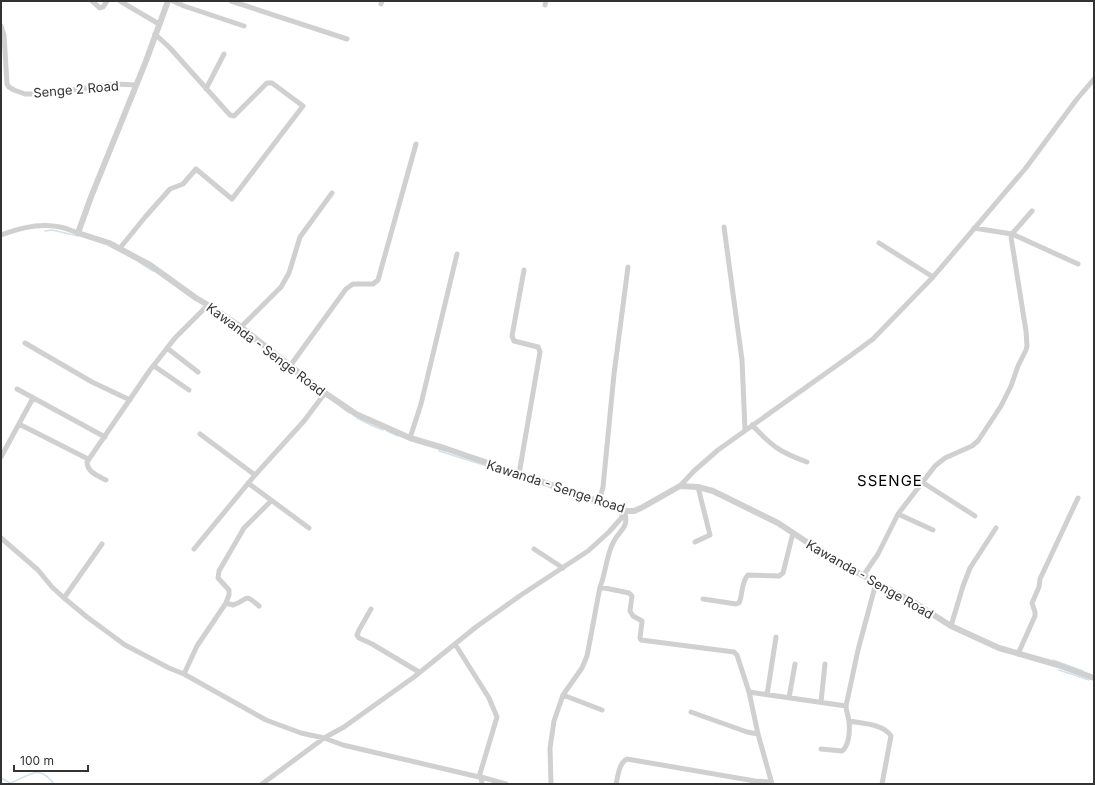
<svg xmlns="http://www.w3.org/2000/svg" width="1095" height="785" font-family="Inter,sans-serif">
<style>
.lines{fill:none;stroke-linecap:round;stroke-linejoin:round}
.stream{stroke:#cfe2ee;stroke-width:1.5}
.minor{stroke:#d0d0d0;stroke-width:5}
.tertiary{stroke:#d0d0d0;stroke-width:6}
.labels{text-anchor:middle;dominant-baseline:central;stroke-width:4;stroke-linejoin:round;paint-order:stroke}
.street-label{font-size:13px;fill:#333;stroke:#fff}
.quarter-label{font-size:15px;letter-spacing:1px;fill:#000;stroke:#fff}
</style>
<rect width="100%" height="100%" fill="#fff"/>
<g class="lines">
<path class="stream" d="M 45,231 L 52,230 L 78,236
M 139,262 L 153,271
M 251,338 L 259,345
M 262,348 L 275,358
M 278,360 L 294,373
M 295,374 L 314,388
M 341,407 L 349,413
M 357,418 L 371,425 L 383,430
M 387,431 L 398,436
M 439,451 L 490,467
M 532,481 L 585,500
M 592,503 L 618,512 L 620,514 L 620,517
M 1053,660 L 1083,671
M 1059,670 L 1089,680
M 1,778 L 10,783 C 29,777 38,762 54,784"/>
<path class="minor" d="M 92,1 L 100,8 L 103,7 L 107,1
M 120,1 L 159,24
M 173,1 L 184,6 L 244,26
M 231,1 L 347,39
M 381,4 L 382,1
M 545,5 L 546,1
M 1,26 L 4,35 L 7,84 L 9,87 L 14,90 L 25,94 L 43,94 L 115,84 L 136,85
M 206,89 L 224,54
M 724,227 L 742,360 L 745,430
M 974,228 L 1012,234 L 1078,264
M 1,235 C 19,228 41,223 60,227 C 66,228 72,231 78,233
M 879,243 L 933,277
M 120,248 L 146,216 L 170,189 L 183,184 L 196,169 L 232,199 L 303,106 L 272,83 L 267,83 L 234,116 L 230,115 L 170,48 L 155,34
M 241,327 L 281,287 L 289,273 L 300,237 L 332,193
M 25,343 L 92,382 L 130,400
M 167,348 L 198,372
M 154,366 L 189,390
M 290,366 L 346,289 L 353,284 L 373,284 L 378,280 L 416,144
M 17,389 L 105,437
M 19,424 L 88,459
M 752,425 C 772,446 779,452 807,462
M 200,434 L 255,475
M 410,438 L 421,404 L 457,254
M 1,457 L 33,398
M 519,474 L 540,352 L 538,347 L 514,341 L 512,336 L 524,270
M 106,480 C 98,476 87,472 87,462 L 150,370 L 175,338 L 208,305
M 922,482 L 975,516
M 248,483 L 309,528
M 680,486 L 694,471 L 718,450 L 850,356 L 873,339 L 933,277 L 1025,169 L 1077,99 L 1094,79
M 599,502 L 603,487 L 614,374 L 628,267
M 898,514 L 933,530
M 1,538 L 38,570 L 52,587 L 64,598 L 87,617 L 125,645 L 169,668 L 184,674 L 266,720 L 301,733 L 324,738 L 343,745 L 479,777 L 481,777 L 482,784
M 695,542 L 710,535 L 698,487
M 194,549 L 255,475 L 304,421 L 325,393
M 534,549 L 563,568
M 863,576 L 878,554 L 898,514 L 935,466 L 945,458 L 972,446 L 978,441 L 1001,406 L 1011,386 L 1018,366 L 1026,350 L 1027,346 L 1026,331 L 1011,237 L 1012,234 L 1032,211
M 600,587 L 629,593 L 632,596 L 630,611 L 633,616 L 642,621 L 640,638 L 641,640 L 734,652 L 737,655 L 749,692 L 758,734 L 772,784
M 64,598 L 102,544
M 703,599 L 736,604 L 739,603 C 743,594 741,582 748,575 L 779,576 L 783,573 L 793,533
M 226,603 L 233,605 C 249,600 243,592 259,606
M 371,609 L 359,630 L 357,635 L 359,638 L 372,644 L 419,672
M 951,626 L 963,586 L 970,568 L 996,528
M 455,644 L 489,698 L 497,717 L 479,777
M 1018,654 L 1035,616 L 1035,612 L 1032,603 L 1039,587 L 1040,579 L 1078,498
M 184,674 L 197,646 L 226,603 L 229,595 L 229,590 L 218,578 L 219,571 L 244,528 L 271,501
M 749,692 L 846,706
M 563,695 L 602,710
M 767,695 L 776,637
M 789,698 L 795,664
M 821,702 L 825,664
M 691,712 L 747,732 L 758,734
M 849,721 C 861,723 884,724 891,736 L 882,784
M 821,749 L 842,751 C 849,746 850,731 849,722 C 849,717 846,712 846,706 L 858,650 L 876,583
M 481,777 L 506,784
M 262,784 L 324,738 L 344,727 L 414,677 L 476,627 L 521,595 L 588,551 L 609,532 L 625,514 L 627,511
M 551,784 L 550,748 L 554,721 L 563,695 L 582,668 L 587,656 L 600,587 C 606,573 606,555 614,541 C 619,531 629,527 625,514
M 616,784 C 618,776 619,763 627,759 L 755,781 L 771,782"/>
<path class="tertiary" d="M 168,1 L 146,61 L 91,197 L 78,233 L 109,243 L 150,265 L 196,298 L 208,305 L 241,327 L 325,393 L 356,414 L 410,438 L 447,449 L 627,511 L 634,511 L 641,508 L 680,486 L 698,487 L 713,491 L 778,523 L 834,560 L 915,603 L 951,626 L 999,648 L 1058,665 L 1094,678"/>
</g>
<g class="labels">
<g class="street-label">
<text transform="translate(76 89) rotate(-5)">Senge 2 Road</text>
<text transform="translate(266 349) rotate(37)">Kawanda - Senge Road</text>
<text transform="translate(556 486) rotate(18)">Kawanda - Senge Road</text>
<text transform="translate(870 579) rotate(30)">Kawanda - Senge Road</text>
</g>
<g class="quarter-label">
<text x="890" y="480">SSENGE</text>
</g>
</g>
<rect width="1095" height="785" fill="none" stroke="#333333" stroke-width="4"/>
<path d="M14 765v6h74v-6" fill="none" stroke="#333333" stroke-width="2"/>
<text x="20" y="765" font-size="12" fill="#333333" stroke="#ffffff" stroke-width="3" paint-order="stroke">100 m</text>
</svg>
